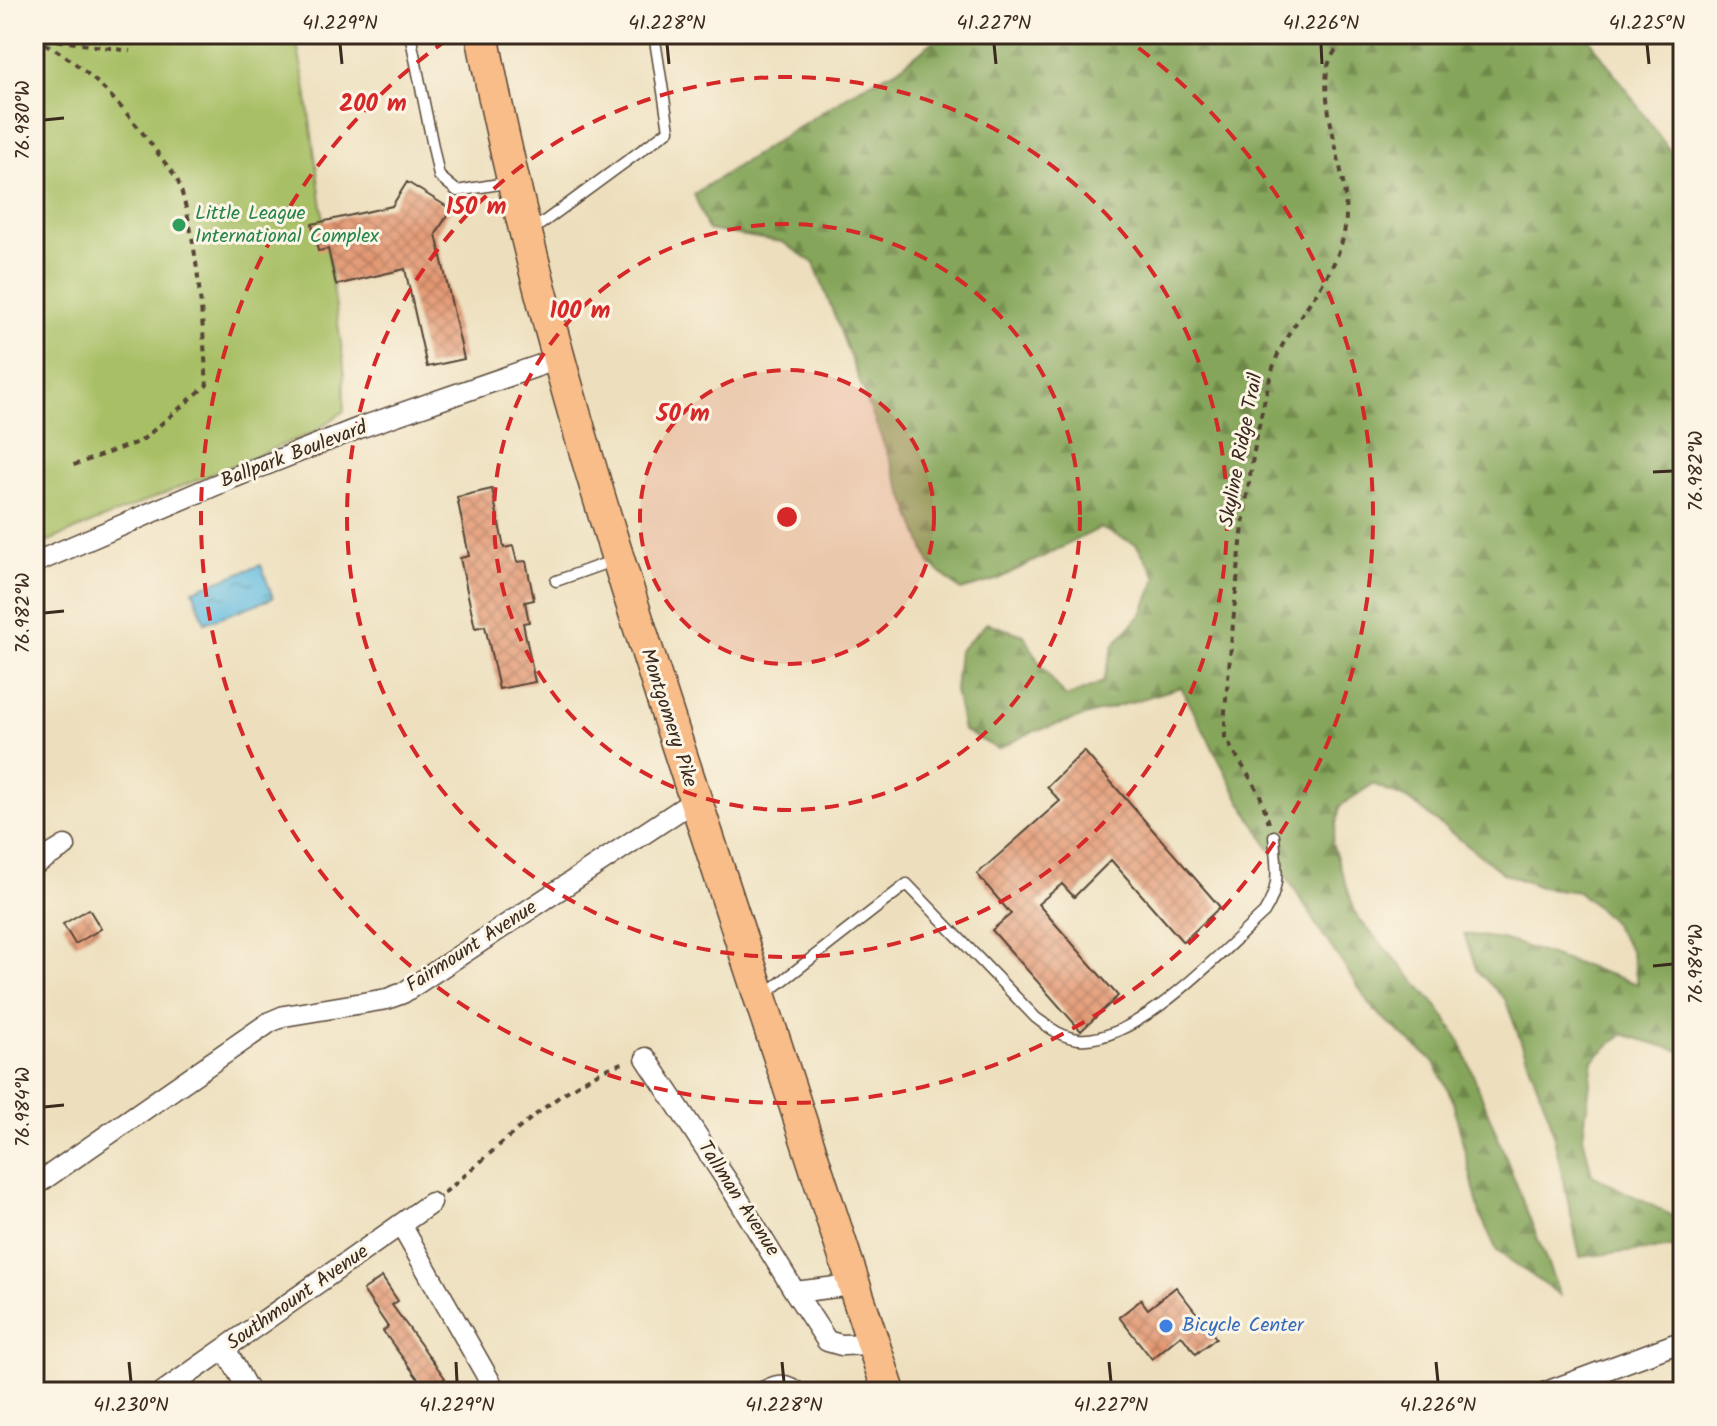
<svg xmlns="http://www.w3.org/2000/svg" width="1717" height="1426" font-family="Kalam,sans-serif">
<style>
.forest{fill:url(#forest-firs);stroke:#60683c;stroke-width:2}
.pitch{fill:#a7bf65;stroke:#717442;stroke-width:2}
.water{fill:url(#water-ripples);stroke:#4e737f;stroke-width:2}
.building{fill:url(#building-cross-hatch)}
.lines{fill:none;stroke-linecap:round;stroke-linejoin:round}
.service-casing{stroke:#564536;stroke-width:13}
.minor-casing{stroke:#564536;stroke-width:23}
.trunk-casing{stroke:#564536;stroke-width:35}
.path{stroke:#564536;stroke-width:4;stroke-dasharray:6 6;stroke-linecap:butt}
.service{stroke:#fff;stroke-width:10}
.minor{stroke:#fff;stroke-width:20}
.trunk{stroke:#f8bd88;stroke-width:32}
.ticks{fill:none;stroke:#3b2a1e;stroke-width:3}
.ring{fill:none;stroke:#d62828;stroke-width:4;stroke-dasharray:14 10}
.leisure-dot{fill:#2e9e5b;stroke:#fcf5e5;stroke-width:3}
.shop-dot{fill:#3f7fe0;stroke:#fcf5e5;stroke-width:3}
.labels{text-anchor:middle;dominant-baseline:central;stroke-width:6;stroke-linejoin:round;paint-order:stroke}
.leisure-label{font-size:20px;fill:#27864d;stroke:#fcf5e5;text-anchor:start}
.street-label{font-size:20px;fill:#3b2a1e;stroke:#fcf5e5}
.shop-label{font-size:20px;fill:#366cbe;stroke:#fcf5e5;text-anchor:start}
.centre{fill:#d62828;stroke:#fcf5e5;stroke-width:4}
.ring-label{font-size:24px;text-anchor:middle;font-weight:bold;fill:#d62828;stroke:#fcf5e5;stroke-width:6;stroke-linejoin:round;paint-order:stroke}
.neatline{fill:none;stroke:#3b2a1e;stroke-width:3}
.ticks-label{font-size:20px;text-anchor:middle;fill:#3b2a1e}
</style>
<defs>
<pattern id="forest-firs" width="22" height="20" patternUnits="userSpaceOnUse" patternTransform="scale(2)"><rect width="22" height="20" fill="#85a65a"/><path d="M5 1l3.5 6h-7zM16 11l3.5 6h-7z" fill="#6e874a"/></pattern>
<pattern id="water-ripples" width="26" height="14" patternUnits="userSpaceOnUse" patternTransform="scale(2)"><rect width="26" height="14" fill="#62bce0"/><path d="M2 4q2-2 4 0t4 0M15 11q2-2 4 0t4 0" fill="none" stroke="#5299b5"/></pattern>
<pattern id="building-cross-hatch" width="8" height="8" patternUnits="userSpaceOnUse" patternTransform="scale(2)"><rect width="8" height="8" fill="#e2956f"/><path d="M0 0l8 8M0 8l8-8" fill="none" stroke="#b87a5b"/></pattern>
</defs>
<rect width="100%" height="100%" fill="#fcf5e5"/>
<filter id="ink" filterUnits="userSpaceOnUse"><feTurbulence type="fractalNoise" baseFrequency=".0125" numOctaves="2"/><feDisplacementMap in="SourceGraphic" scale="16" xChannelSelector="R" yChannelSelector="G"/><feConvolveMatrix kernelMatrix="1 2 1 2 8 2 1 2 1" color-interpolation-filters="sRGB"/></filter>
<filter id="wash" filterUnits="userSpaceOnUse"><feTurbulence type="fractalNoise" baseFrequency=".006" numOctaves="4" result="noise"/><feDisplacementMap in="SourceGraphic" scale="32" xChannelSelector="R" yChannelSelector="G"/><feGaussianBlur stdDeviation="1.8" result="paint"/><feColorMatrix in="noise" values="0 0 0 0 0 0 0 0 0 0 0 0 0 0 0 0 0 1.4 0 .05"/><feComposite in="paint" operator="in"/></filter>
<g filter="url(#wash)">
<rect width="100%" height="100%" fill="#eddfbd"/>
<path class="forest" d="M 943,34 L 1586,34 L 1683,169 L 1683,1052 L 1622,1034 L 1593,1060 L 1583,1136 L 1592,1175 L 1683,1221 L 1683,1246 L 1580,1257 L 1550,1119 L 1505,999 L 1477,971 L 1464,934 L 1502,939 L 1638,984 L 1631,951 L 1609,918 L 1579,892 L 1540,887 L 1503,873 L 1409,800 L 1373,784 L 1340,806 L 1332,843 L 1357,917 L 1437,1006 L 1459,1039 L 1560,1295 L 1497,1251 L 1480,1214 L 1452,1098 L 1434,1062 L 1374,1010 L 1315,923 L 1240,800 L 1181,687 L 1032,732 L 998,749 L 963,730 L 955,691 L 959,651 L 987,623 L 1024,635 L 1042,667 L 1066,697 L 1103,682 L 1114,644 L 1142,614 L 1157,577 L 1136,544 L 1100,528 L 996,580 L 961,590 L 930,564 L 814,263 L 782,242 L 708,230 L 694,194 L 861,87 L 898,69 Z"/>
<path class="pitch" d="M 34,34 L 295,34 L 305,84 L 344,366 L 344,411 L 314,432 L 34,547 Z"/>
<path class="water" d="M 261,565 L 273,598 L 205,623 L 193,590 Z"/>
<g id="blocks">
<path class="building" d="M 407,182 L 451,209 L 436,234 L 464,359 L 427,367 L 405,269 L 336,285 L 328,249 L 318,251 L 312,224 L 392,206 Z
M 492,489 L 504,548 L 513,546 L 517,562 L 526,561 L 534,600 L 525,602 L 529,622 L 523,623 L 535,682 L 499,689 L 485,626 L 475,628 L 460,558 L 469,556 L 457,497 Z
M 1084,751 L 1220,907 L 1183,942 L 1111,860 L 1074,897 L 1062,884 L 1038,904 L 1118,996 L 1081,1031 L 992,930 L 1011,914 L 977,874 L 1060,801 L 1047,787 Z
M 89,909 L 101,929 L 75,944 L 63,924 Z
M 382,1277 L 398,1301 L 392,1305 L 445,1378 L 427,1391 L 383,1331 L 388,1327 L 363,1290 Z
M 1176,1287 L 1216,1338 L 1196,1354 L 1181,1335 L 1152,1359 L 1119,1317 L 1141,1300 L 1148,1309 Z"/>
</g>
</g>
<g filter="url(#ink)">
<use href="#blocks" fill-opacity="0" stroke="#564536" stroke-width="2"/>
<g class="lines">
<defs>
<path id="service" d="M 410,34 L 439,176 L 457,191 L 511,182
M 530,232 L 669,130 L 654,34
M 556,581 L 615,560
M 763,996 L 907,884 L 1036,1018 C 1050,1028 1061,1037 1079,1039 C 1137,1044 1222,951 1264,913 C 1282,884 1276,869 1274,836
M 754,1392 C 772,1380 787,1374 803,1392"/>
<path id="minor" d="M 34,563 L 232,478 L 359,428 L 558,359
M 34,865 L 65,846
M 646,1058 L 729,1184 L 795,1292 L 853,1285
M 34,1186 L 270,1022 L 284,1016 L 387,999 L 403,993 L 695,800
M 401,1225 L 496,1392
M 795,1292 L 827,1341 L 841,1345 L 873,1344
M 226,1350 L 249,1392
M 163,1392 L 431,1203
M 1546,1392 L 1683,1341"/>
<path id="trunk" d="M 482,34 C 531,291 610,540 692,789 C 757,990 823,1191 889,1392"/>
</defs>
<use href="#service" class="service-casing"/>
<use href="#minor" class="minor-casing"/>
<use href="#trunk" class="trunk-casing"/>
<path class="path" d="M 34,37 L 130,51
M 34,38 C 87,63 129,113 162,159 C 168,167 176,175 179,184 C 199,244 202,322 207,385 L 141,441 L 71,466
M 1269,823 L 1259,792 L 1225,738 L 1225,709 C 1236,603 1241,494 1267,390 C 1270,377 1274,362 1280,350 C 1303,304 1344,270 1346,216 C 1347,170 1319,106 1328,66 C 1331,55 1340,44 1346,34
M 444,1193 C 490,1156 571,1073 628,1062"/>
<use href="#service" class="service"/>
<use href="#minor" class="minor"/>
<use href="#trunk" class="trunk"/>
</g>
</g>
<path class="ticks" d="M 340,44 L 342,64M 667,44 L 669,64M 994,44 L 996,64M 1321,44 L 1322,64M 1647,44 L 1649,64M 44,120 L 64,118M 1653,472 L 1673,471M 44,613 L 64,611M 1653,966 L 1673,964M 44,1107 L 64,1105M 129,1362 L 131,1382M 456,1362 L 457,1382M 782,1362 L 784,1382M 1109,1362 L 1111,1382M 1436,1362 L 1438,1382"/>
<circle cx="787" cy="517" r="147" fill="#d62828" fill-opacity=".12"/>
<g class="ring">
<circle cx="787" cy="517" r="147"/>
<circle cx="787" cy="517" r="293"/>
<circle cx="787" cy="517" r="440"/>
<path d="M1119 34A586 586 0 1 1 455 34"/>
</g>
<circle class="leisure-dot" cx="179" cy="225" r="8"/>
<circle class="shop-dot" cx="1166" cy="1326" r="8"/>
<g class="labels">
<g class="leisure-label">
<text x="195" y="214">Little League<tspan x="195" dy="23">International Complex</tspan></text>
</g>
<g class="street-label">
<text transform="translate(1242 450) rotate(-79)">Skyline Ridge Trail</text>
<text transform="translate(294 455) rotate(-21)">Ballpark Boulevard</text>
<text transform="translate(668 718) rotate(72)">Montgomery Pike</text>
<text transform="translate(472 947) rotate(-33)">Fairmount Avenue</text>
<text transform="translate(738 1199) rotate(57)">Tallman Avenue</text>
<text transform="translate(298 1298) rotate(-35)">Southmount Avenue</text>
</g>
<g class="shop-label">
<text x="1182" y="1326">Bicycle Center</text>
</g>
</g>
<circle cx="787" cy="517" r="12" class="centre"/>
<g class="ring-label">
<text x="373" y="111">200 m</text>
<text x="476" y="214">150 m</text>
<text x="580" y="318">100 m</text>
<text x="683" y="421">50 m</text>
</g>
<rect width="1717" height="1426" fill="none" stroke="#fcf5e5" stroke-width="88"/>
<rect x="44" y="44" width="1629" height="1338" class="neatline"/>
<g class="ticks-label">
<text x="340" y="29">41.229°N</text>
<text x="667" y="29">41.228°N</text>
<text x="994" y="29">41.227°N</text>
<text x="1321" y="29">41.226°N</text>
<text x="1647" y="29">41.225°N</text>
<text transform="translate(22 120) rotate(-90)" y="7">76.980°W</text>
<text transform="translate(1695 471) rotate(-90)" y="7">76.982°W</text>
<text transform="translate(22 613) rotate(-90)" y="7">76.982°W</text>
<text transform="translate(1695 964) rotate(-90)" y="7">76.984°W</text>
<text transform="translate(22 1107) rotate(-90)" y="7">76.984°W</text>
<text x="131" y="1411">41.230°N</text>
<text x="457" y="1411">41.229°N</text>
<text x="784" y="1411">41.228°N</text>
<text x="1111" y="1411">41.227°N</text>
<text x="1438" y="1411">41.226°N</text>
</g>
</svg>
